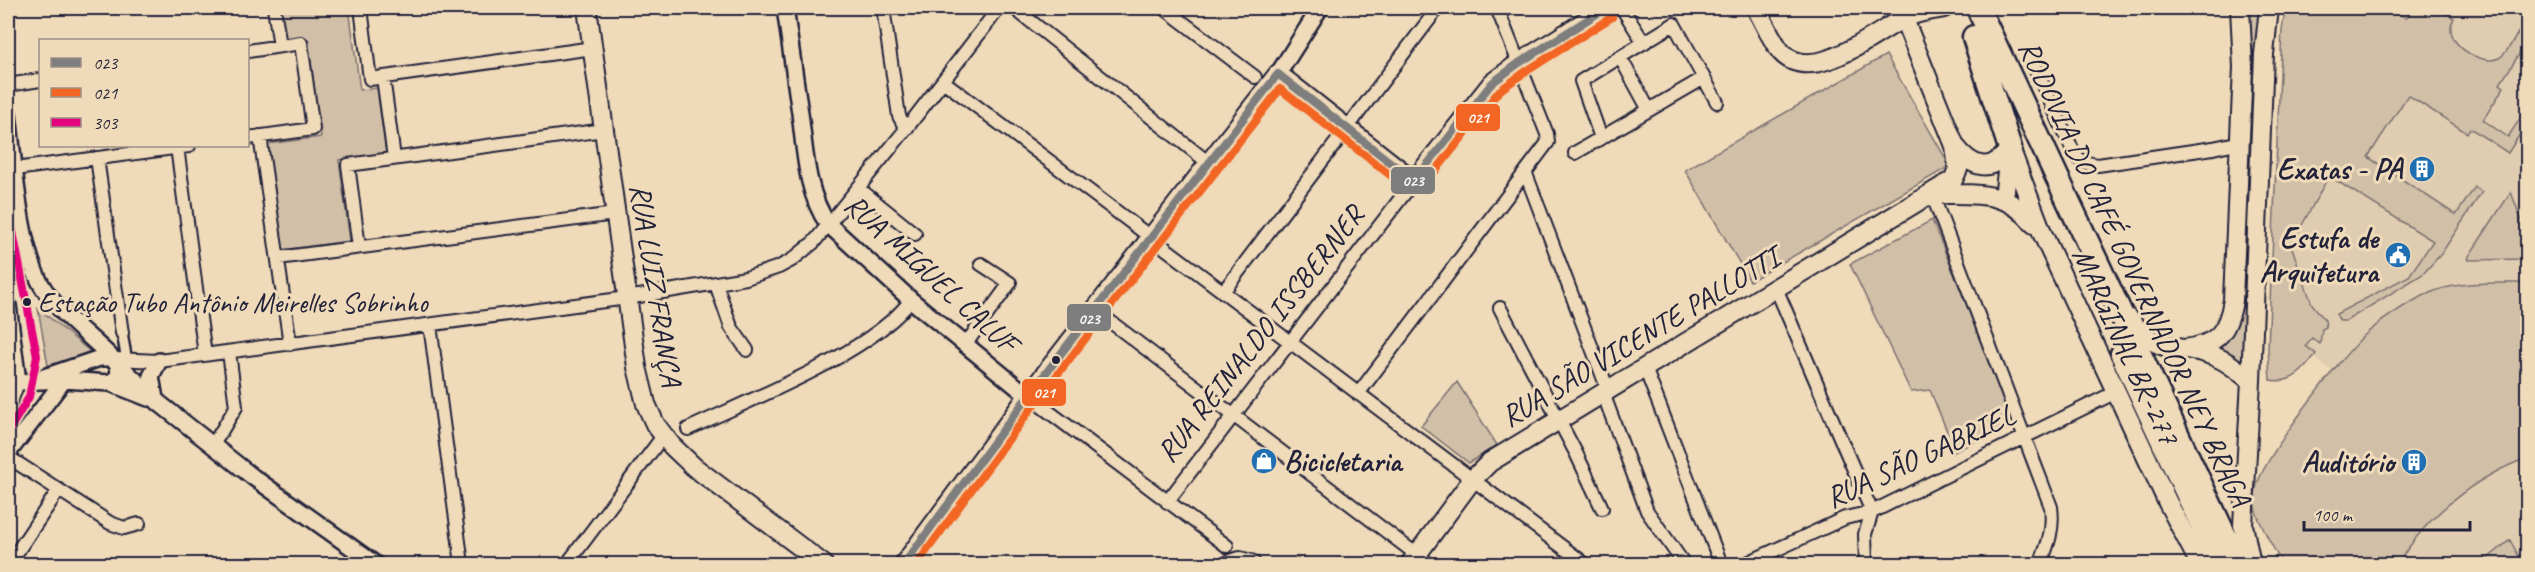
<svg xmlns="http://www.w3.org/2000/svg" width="2535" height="572" font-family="Caveat,sans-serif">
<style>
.built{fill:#e0ccb0}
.green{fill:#d1bfa7;stroke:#7a7071;stroke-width:1.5}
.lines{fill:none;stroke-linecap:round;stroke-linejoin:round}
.pedestrian-casing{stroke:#22223b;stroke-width:14}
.minor-casing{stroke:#22223b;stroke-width:16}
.tertiary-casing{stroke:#22223b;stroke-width:20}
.secondary-casing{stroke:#22223b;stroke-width:22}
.motorway-casing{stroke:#22223b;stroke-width:27}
.pedestrian{stroke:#efdab9;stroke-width:9}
.minor{stroke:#efdab9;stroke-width:12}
.tertiary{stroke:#efdab9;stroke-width:15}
.secondary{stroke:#efdab9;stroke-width:18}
.motorway{stroke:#efdab9;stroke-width:22}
.bus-1-casing{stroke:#efdab9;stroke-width:12}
.bus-2-casing{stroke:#efdab9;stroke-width:12}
.bus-3-casing{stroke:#efdab9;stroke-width:12}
.bus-1{stroke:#7e7e7e;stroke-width:8}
.bus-2{stroke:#f26522;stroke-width:8}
.bus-3{stroke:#e5007d;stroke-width:8}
.bus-dot{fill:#22223b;stroke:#efdab9;stroke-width:2}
.labels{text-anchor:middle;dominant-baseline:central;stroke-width:6;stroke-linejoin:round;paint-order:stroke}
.bus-label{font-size:28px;fill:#22223b;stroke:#efdab9;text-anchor:start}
.poi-label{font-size:30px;font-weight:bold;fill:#22223b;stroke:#efdab9;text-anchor:end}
.street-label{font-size:30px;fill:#22223b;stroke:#efdab9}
.line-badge{stroke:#efdab9;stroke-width:2}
.badge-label{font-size:16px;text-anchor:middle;font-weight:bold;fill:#fff}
</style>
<rect width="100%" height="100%" fill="#efdab9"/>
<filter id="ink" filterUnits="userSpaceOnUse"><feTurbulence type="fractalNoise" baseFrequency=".0167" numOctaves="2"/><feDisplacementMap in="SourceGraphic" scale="12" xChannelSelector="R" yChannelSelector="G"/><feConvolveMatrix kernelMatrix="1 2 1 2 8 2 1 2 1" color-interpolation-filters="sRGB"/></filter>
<g filter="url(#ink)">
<path class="built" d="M 2286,8 L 2527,8 L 2527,564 L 2282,564 L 2255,507 L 2256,488 L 2266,465 L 2332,371 L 2313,357 L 2295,377 L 2283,381 L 2270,380 L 2268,348 L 2282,29 Z"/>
<path class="green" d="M 278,8 L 349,8 L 360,90 L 377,88 L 386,154 L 339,160 L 350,241 L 281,250 L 267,144 L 321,137 L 308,39 L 283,42 Z
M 2244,8 L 2263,8 L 2254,137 L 2245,136 Z
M 2286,8 L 2389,8 L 2406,18 L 2413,8 L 2437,8 L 2454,18 C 2439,42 2482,67 2499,58 C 2507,54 2514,39 2519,31 L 2526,35 L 2527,33 L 2527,42 L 2500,84 L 2504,87 L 2483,120 L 2508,137 L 2527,108 L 2527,123 L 2508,153 L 2470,128 L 2467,133 L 2408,95 L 2368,157 L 2456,215 L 2475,187 L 2482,192 L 2441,254 L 2423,274 L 2346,321 L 2340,321 L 2336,314 L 2409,276 L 2433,241 L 2329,176 L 2291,245 L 2312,304 L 2325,320 L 2326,327 L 2322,329 L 2320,344 L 2312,338 L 2306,346 L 2316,354 C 2303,371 2293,384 2270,380 L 2268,348 L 2282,29 Z
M 1886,55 L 1950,166 L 1750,281 L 1685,170 Z
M 2511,192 L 2527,235 L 2527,259 L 2468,260 L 2469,256 Z
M 1932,220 L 2014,421 L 1952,453 L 1949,436 L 1930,390 L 1911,392 L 1850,264 Z
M 2527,283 L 2527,458 C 2475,477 2426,516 2398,564 L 2282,564 C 2275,550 2257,521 2255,507 C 2254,502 2255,493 2256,488 C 2262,460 2343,353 2367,333 C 2385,318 2410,301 2432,292 C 2460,281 2498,283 2527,283 Z
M 2234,287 L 2255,288 L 2251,381 L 2207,345 Z
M 38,308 L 93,354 L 48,366 Z
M 1457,382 L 1497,445 L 1469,463 L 1421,426 Z
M 2510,540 L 2523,564 L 2481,564 Z"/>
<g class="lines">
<defs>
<path id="pedestrian" d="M 122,333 L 127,361"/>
<path id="minor" d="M 274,8 L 280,46
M 361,8 L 370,79 L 593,48
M 883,8 L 899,116 L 906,129
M 1014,8 L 1210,164
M 1164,8 L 1255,77
M 1622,8 L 1644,43
M 248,51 L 301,43 L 313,129 L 248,138
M 1620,57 L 1649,110
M 2035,68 L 2074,153 L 2082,162 L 2098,165 L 2213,148 L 2241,142
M 383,77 L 394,158
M 943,81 L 1585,564
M 8,85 L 40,80
M 260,136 L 290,344
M 1601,138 L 1581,81 L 1674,24 L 1717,102
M 177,147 L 205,355
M 1575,153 L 1704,78
M 97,158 L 122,333
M 15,169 L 189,146
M 1526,174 L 1608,390
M 858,188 L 915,234
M 1932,194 L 2051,507 C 2054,529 2048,545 2040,564
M 359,247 L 348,165 L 604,130
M 278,258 L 615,214
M 716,284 L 731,327 L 747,350
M 1776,288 L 1872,512 L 1865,534 L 1866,564
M 1223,292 L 1438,8
M 1500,308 L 1576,453 L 1602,508
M 1095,310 L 1429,564
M 430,325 L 462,564
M 965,345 L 1010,283 L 981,264
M 114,359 L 159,361 L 627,298 L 746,278 L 779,267 L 792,260 L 814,242 L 906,129 L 999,8
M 1645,368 L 1721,564
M 8,384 L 18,382 L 8,411
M 1603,393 L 1647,511 L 1684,564
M 1358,394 L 1548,142 L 1547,134 L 1497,8
M 1028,396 L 1227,546
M 688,429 C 749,400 872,353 911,300
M 213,445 L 236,407 L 229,352
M 8,457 L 110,523 L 124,528 L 139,524
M 1167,502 L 1414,181
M 9,564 L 58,491
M 567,564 L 663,436
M 1745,564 L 1845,518 L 1872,512 L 2116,392"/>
<path id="tertiary" d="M 785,8 C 790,43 795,78 800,113 C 805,150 806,193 828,224 L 911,300 L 1028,396
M 1278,74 L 1320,8
M 8,114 C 14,161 19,252 44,289 C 61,315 90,336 112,358
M 8,305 L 18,382 L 64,380 L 110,383 L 119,376 L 118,363
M 35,380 L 100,358 L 112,358 L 159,403 L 253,477 L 375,564
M 110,383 L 148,398
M 155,399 L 151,376 L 159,361
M 8,453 L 64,380"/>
<path id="secondary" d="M 587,8 L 637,367 L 646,404 L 655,424 L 672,446 L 694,467 L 823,564
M 1756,8 C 1764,22 1771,39 1781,52 C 1812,86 1873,34 1904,18 C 1917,12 1930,10 1944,8
M 1955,146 C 1973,169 1992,174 2010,148
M 2010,148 L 2043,235 L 2168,503 L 2200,564
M 1932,194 C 1973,195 2006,188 2034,224
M 2004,199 L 2009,153
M 2129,319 C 2165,362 2174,339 2216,357 C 2229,362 2240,372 2251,381
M 2185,349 C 2217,345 2228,332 2233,300 L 2243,67 L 2240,8
M 904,564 L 1028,396 L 1278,74 L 1414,181 L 1492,83 L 1519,63 L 1606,8
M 1231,564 L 1240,561 L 1251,564
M 1410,564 L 1472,480 L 1490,462 L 1953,180 L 1958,169 L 1955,146 L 1904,19
M 2251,564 L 2243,525 L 2251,381 L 2264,54 L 2269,8"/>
<path id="motorway" d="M 1978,8 L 2238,564
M 1974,37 L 2010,148
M 2122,354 L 2220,564"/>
</defs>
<use href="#pedestrian" class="pedestrian-casing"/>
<use href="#minor" class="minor-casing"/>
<use href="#tertiary" class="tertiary-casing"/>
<use href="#secondary" class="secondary-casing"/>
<use href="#motorway" class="motorway-casing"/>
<use href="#pedestrian" class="pedestrian"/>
<use href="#minor" class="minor"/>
<use href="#tertiary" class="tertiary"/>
<use href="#secondary" class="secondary"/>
<use href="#motorway" class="motorway"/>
<defs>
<path id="bus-1" d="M 904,564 L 1028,396 L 1278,74 L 1414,181 L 1492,83 L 1519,63 L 1606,8"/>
<path id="bus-2" d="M 917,564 L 1036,402 L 1280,89 L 1408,189 L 1416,191 L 1422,188 L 1499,91 L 1525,72 L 1612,17"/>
<path id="bus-3" d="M 8,206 L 37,356 L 29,397 L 8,432"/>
</defs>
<use href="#bus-1" class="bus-1-casing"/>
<use href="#bus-2" class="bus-2-casing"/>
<use href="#bus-3" class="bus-3-casing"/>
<use href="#bus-1" class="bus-1"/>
<use href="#bus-2" class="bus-2"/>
<use href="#bus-3" class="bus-3"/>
</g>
</g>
<defs>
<symbol id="building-disc" viewBox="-11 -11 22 22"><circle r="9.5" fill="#1f6fb2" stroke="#efdab9"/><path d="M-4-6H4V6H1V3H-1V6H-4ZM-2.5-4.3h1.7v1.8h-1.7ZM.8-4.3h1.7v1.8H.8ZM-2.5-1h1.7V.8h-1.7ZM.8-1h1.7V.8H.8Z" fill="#fff"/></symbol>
<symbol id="civic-disc" viewBox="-11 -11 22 22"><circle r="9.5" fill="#1f6fb2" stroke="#efdab9"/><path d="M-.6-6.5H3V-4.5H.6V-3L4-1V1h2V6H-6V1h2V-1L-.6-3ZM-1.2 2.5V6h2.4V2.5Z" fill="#fff"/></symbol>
<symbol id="shop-disc" viewBox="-11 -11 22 22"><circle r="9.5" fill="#1f6fb2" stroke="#efdab9"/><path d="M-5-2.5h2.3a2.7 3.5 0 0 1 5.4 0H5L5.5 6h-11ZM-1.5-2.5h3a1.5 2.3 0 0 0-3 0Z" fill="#fff"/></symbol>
</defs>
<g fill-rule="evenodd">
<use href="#building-disc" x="2407" y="154" width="30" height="30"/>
<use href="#civic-disc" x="2383" y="240" width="30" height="30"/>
<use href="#shop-disc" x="1249" y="446" width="30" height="30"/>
<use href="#building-disc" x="2399" y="447" width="30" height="30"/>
</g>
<g class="bus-dot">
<circle cx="27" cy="302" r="5"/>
<circle cx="1056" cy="360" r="5"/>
</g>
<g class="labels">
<g class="bus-label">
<text x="38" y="302">Estação Tubo Antônio Meirelles Sobrinho</text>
</g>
<g class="poi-label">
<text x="2402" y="169">Exatas - PA</text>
<text x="2378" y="238">Estufa de<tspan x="2378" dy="34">Arquitetura</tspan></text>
<text x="1284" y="461" text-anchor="start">Bicicletaria</text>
<text x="2394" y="462">Auditório</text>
</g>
<g class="street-label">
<text transform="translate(931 273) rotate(42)">RUA MIGUEL CALUF</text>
<text transform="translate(2135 273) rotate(65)">RODOVIA DO CAFÉ GOVERNADOR NEY BRAGA</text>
<text transform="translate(656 285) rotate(81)">RUA LUIZ FRANÇA</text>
<text transform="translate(1260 334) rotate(-52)">RUA REINALDO ISSBERNER</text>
<text transform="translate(1640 337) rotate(-31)">RUA SÃO VICENTE PALLOTTI</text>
<text transform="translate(2126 346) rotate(65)">MARGINAL BR-277</text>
<text transform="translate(1920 456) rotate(-25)">RUA SÃO GABRIEL</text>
</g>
</g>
<g class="line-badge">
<rect x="1455" y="103" width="46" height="29" rx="6" fill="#f26522"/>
<rect x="1390" y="166" width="46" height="29" rx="6" fill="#7e7e7e"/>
<rect x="1066" y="303" width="46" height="29" rx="6" fill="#7e7e7e"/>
<rect x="1021" y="378" width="46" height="29" rx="6" fill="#f26522"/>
</g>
<g class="badge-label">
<text x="1478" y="123">021</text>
<text x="1413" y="186">023</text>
<text x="1089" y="324">023</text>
<text x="1044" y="398">021</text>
</g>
<rect width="2535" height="572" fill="none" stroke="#efdab9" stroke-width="30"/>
<rect x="15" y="15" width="2505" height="542" fill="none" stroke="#22223b" stroke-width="2" filter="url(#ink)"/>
<rect x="39" y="39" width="210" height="108" fill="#efdab9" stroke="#9d9087" stroke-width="1.5"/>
<rect x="51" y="58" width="30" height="9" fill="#7e7e7e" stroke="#9d9087" stroke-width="1.5"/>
<text x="93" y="69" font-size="18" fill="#22223b">023</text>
<rect x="51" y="88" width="30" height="9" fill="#f26522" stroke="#9d9087" stroke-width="1.5"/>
<text x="93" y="99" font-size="18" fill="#22223b">021</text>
<rect x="51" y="118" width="30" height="9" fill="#e5007d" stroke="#9d9087" stroke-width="1.5"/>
<text x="93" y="129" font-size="18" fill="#22223b">303</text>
<path d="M2304 521v9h166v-9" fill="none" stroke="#22223b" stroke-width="3"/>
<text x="2313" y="521" font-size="18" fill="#22223b" stroke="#efdab9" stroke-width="4.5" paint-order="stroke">100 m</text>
</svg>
